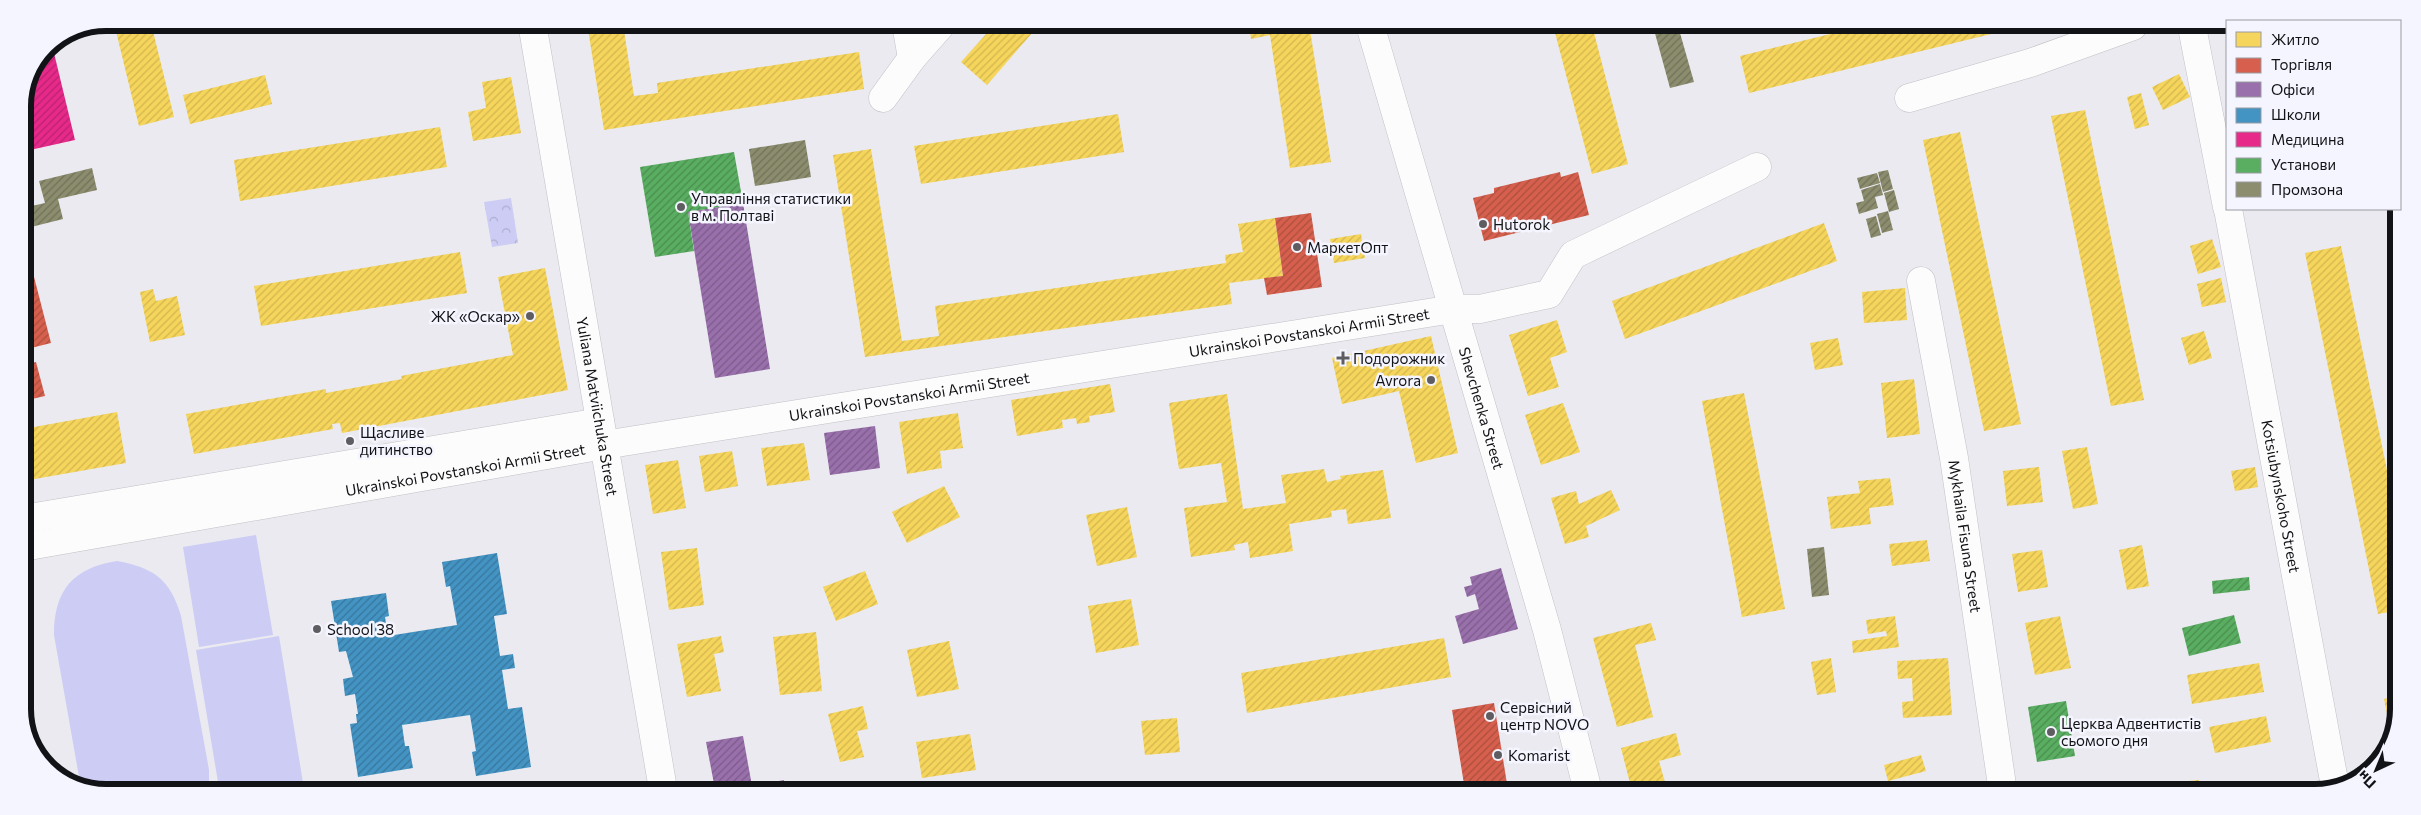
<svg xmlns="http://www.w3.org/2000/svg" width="2421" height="815" font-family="Commissioner,sans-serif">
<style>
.park{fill:url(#park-crowns)}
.garden{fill:#ccccf5}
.homes{fill:url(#homes-hatch)}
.shops{fill:url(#shops-hatch)}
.offices{fill:url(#offices-hatch)}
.schools{fill:url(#schools-hatch)}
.health{fill:url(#health-hatch)}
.public{fill:url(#public-hatch)}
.industry{fill:url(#industry-hatch)}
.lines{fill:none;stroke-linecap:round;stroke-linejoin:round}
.minor-casing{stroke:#c1c1c5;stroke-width:29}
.minor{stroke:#fcfcfd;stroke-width:28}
.poi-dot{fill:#5e5e62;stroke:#f5f5ff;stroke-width:2}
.labels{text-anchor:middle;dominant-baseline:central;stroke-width:5;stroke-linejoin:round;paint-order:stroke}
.poi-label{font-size:15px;fill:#121316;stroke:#f5f5ff;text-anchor:start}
.street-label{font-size:15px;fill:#121316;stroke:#f5f5ff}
.rim{fill:none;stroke:#121316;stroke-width:6}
</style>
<defs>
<pattern id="park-crowns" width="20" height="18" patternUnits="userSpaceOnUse" patternTransform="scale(1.25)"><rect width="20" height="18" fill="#ccccf5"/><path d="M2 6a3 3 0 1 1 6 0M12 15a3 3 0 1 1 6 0" fill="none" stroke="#aeaed1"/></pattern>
<pattern id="homes-hatch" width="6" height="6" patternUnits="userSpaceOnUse" patternTransform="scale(1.25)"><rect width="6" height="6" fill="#f6d55c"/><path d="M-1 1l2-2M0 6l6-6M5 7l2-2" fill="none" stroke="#d2b64f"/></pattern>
<pattern id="shops-hatch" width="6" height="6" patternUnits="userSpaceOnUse" patternTransform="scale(1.25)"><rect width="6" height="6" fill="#d6604d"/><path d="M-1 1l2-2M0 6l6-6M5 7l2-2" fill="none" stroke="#ac4e3f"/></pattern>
<pattern id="offices-hatch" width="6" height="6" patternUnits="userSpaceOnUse" patternTransform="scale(1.25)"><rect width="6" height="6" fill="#9970ab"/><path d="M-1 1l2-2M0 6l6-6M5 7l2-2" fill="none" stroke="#7b5b8a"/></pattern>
<pattern id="schools-hatch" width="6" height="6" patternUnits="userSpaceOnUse" patternTransform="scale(1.25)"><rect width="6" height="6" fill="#4393c3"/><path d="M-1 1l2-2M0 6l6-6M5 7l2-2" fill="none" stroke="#37779d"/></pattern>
<pattern id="health-hatch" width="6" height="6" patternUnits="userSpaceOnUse" patternTransform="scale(1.25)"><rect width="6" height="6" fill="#e7298a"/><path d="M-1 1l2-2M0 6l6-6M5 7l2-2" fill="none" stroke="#ba2270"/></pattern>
<pattern id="public-hatch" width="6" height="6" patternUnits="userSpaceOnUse" patternTransform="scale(1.25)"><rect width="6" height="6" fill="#5aae61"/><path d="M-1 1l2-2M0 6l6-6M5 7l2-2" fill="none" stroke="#498c4f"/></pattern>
<pattern id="industry-hatch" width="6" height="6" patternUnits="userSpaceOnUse" patternTransform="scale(1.25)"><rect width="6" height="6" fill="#8c8c6e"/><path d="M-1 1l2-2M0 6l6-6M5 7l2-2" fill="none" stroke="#717159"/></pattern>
</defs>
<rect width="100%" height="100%" fill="#eaeaf0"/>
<path class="park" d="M 511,198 L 518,243 L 492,247 L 484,202 Z"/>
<path class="garden" d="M 256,535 L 273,635 L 199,647 L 183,547 Z
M 117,561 C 154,568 170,579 181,616 L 209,770 L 209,788 L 81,788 L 54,635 C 54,590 73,568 117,561 Z
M 279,636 L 304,789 L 219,788 L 196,650 Z"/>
<path class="homes" d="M 114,23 L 151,23 L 174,117 L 139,126 Z
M 587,23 L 623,24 L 634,96 L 658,93 L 657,83 L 859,52 L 864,89 L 604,130 Z
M 995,24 L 1040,24 L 987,85 L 961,62 Z
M 1249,25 L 1291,25 L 1292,32 L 1310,30 L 1331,162 L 1290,168 L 1270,35 L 1251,39 Z
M 1553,25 L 1592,25 L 1628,164 L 1592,174 Z
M 1863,26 L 2020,26 L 2020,27 L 1749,93 L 1740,56 Z
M 2179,74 L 2190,97 L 2163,110 L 2152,87 Z
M 265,75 L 272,104 L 190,124 L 183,95 Z
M 511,77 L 521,133 L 473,141 L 468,112 L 486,108 L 482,82 Z
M 2141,93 L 2149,125 L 2135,129 L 2127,97 Z
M 2085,110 L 2144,400 L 2111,406 L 2051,116 Z
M 1118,114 L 1124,152 L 921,184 L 914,146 Z
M 440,127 L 447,167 L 240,201 L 234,160 Z
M 1960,132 L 2021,424 L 1984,431 L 1923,140 Z
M 871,149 L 902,341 L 939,336 L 935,306 L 1226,263 L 1225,255 L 1243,252 L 1238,224 L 1275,218 L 1283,276 L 1229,283 L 1232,304 L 865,357 L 833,155 Z
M 1824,223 L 1837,261 L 1625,339 L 1612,301 Z
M 1361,234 L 1365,258 L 1334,263 L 1330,239 Z
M 2212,239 L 2221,267 L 2198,274 L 2190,246 Z
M 2341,246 L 2396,514 L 2395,611 L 2378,614 L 2305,253 Z
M 460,252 L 467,293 L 261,326 L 254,286 Z
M 545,268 L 568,390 L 342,433 L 340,423 L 332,424 L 333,429 L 194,454 L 186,414 L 326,389 L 326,393 L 402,379 L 401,376 L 513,355 L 498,277 Z
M 2221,278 L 2226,302 L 2202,307 L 2197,284 Z
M 1905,288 L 1907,320 L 1864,323 L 1862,292 Z
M 153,289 L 156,301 L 177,296 L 185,335 L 150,342 L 140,292 Z
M 1557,320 L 1567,352 L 1550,358 L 1559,387 L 1528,396 L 1509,335 Z
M 2204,331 L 2212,358 L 2189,365 L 2181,338 Z
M 1431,336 L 1458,453 L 1416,463 L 1399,391 L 1342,404 L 1332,358 Z
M 1838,338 L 1843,365 L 1815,370 L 1810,343 Z
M 1914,379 L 1920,434 L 1887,438 L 1881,383 Z
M 1110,384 L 1115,412 L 1089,416 L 1090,422 L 1077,424 L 1076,418 L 1062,420 L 1063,428 L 1017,436 L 1011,400 Z
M 1744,393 L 1785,609 L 1742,617 L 1702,401 Z
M 1227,394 L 1243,509 L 1286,503 L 1281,475 L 1324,469 L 1327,482 L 1341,479 L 1340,476 L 1383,470 L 1391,518 L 1348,524 L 1346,509 L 1331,511 L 1332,517 L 1289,524 L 1293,551 L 1250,558 L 1248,542 L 1234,545 L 1235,550 L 1191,557 L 1184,508 L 1227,502 L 1221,463 L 1179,469 L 1169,403 Z
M 1563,403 L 1580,452 L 1541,465 L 1525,415 Z
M 117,412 L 126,463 L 23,481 L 23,429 Z
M 958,413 L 963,448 L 940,451 L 942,468 L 907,474 L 899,422 Z
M 804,443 L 810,480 L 767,486 L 761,448 Z
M 2087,447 L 2098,504 L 2073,509 L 2062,451 Z
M 732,451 L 738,486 L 705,492 L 699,456 Z
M 678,460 L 686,508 L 653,514 L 645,465 Z
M 2039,467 L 2043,502 L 2007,506 L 2003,471 Z
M 2255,467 L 2258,487 L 2235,491 L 2231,471 Z
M 1890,478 L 1894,505 L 1869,508 L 1871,524 L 1831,529 L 1827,497 L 1860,493 L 1858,481 Z
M 944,486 L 960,517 L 907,543 L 892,512 Z
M 1611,490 L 1620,510 L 1586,526 L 1589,537 L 1565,544 L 1551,498 L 1576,491 L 1579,504 Z
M 1127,507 L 1137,557 L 1097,566 L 1086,515 Z
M 1927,540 L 1930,561 L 1892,566 L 1889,544 Z
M 2142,545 L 2149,586 L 2127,590 L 2119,550 Z
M 697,548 L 704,605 L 669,610 L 661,552 Z
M 2042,550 L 2048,587 L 2018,592 L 2012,554 Z
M 865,571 L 878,604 L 836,621 L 823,587 Z
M 1131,599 L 1139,645 L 1096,653 L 1088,606 Z
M 1895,616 L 1899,647 L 1853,653 L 1852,641 L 1887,636 L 1886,631 L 1868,634 L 1866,620 Z
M 2060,616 L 2071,668 L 2035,675 L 2025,623 Z
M 1651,623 L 1656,640 L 1635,645 L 1653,717 L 1617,727 L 1593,638 Z
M 816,632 L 822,691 L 780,695 L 773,637 Z
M 721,636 L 724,652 L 714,654 L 721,691 L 687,697 L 677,644 Z
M 1444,638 L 1451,677 L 1247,713 L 1241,673 Z
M 949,641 L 959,689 L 917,697 L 907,650 Z
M 1831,658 L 1836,692 L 1817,695 L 1811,662 Z
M 1948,658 L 1952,715 L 1903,718 L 1902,702 L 1913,701 L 1912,678 L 1898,679 L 1897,661 Z
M 2259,663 L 2264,692 L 2192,704 L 2187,675 Z
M 2394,696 L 2394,735 L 2392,738 L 2384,699 Z
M 863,706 L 868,729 L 857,731 L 864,757 L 840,762 L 828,714 Z
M 2266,716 L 2271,742 L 2215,753 L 2209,727 Z
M 1177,718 L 1180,752 L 1145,755 L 1141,721 Z
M 1676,733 L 1681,755 L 1659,761 L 1666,786 L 1646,791 L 1632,791 L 1621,748 Z
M 970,734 L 976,770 L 922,778 L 916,742 Z
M 1921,755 L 1926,771 L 1888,781 L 1884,765 Z
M 2199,780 L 2200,792 L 2169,792 L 2167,783 Z
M 1485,781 L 1486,791 L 1429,791 L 1429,790 Z"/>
<path class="shops" d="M 1560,172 L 1561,177 L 1578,172 L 1589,215 L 1484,241 L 1473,198 L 1494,193 L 1494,188 Z
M 1311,213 L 1322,287 L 1267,295 L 1264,278 L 1283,276 L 1275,218 Z
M 31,265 L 51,343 L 23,350 L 23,267 Z
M 36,362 L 45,396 L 23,401 L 23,365 Z
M 1494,703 L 1508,790 L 1502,791 L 1486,791 L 1485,781 L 1464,784 L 1452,710 Z"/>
<path class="offices" d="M 743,203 L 770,369 L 715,378 L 688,212 Z
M 875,426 L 880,468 L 830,475 L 824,433 Z
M 1501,568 L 1518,629 L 1463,644 L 1455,616 L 1479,609 L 1475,594 L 1467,597 L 1464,587 L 1472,585 L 1470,577 Z
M 743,736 L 752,786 L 784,780 L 785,790 L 715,789 L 706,742 Z"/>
<path class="schools" d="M 497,553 L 507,614 L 494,616 L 500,656 L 513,654 L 515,668 L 502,670 L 508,709 L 522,707 L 531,767 L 476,776 L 472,752 L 476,751 L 470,715 L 402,725 L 405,746 L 409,746 L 413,768 L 358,777 L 350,724 L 357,723 L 356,714 L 358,714 L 355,694 L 345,696 L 343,679 L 353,677 L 346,651 L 339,652 L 331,601 L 386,593 L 389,616 L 385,617 L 388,636 L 457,625 L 450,586 L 446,587 L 442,562 Z"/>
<path class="health" d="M 54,53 L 75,140 L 30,150 L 23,120 L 23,101 L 43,55 Z"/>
<path class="public" d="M 734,152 L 743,203 L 688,212 L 694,251 L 655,257 L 640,167 Z
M 2249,577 L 2250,590 L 2213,594 L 2212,581 Z
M 2234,615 L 2241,643 L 2189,656 L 2182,628 Z
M 2066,701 L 2075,756 L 2037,762 L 2028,707 Z"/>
<path class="industry" d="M 1653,26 L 1678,26 L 1694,82 L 1670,88 Z
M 805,140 L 811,177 L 755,186 L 749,149 Z
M 92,168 L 97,190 L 58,199 L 63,219 L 23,229 L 23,208 L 45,203 L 39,181 Z
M 1888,170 L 1893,189 L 1883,192 L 1878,172 Z
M 1877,173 L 1880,183 L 1860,189 L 1857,178 Z
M 1880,184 L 1883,195 L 1875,197 L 1878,208 L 1859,214 L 1856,203 L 1864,201 L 1861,190 Z
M 1894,190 L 1899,209 L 1889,212 L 1884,193 Z
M 1888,211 L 1893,230 L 1882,233 L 1877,214 Z
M 1876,216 L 1881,235 L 1871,238 L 1866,219 Z
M 1824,547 L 1829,595 L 1812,597 L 1807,549 Z"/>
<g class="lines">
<defs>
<g id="minor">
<path id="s1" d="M 532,23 L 663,789"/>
<path d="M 906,24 L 912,58"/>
<path id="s2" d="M 1370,25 L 1547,630 L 1588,791"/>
<path d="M 2192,27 L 2227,207"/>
<path d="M 883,98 L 912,58 L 942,24"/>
<path d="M 1909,98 L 2030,63 L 2133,26"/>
<path id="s3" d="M 2228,209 L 2335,786"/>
<path id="s4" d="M 1921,281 L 1954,458 L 2003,792"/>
<path d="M 23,519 L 600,422"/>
<path id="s5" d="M 23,547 L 604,445 L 1453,309 L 1480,309 L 1549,294 L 1573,255 L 1757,167"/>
</g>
</defs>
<use href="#minor" class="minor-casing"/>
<use href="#minor" class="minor"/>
</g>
<g class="poi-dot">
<circle cx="681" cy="207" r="5"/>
<circle cx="1483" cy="224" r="5"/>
<circle cx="1297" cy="247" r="5"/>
<circle cx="530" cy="316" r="5"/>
<path d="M1340.5 350.5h5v5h5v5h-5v5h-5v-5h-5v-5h5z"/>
<circle cx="1431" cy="380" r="5"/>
<circle cx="350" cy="441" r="5"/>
<circle cx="317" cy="629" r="5"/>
<circle cx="1490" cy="716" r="5"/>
<circle cx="2051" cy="732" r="5"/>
<circle cx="1498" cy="755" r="5"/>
</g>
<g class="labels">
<g class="poi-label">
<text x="691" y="198">Управління статистики<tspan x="691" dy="17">в м. Полтаві</tspan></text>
<text x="1493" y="224">Hutorok</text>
<text x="1307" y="247">МаркетОпт</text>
<text x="520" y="316" text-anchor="end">ЖК «Оскар»</text>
<text x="1353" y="358">Подорожник</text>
<text x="1421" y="380" text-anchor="end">Avrora</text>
<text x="360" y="432">Щасливе<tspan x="360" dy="17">дитинство</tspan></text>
<text x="327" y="629">School 38</text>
<text x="1500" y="707">Сервісний<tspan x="1500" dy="17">центр NOVO</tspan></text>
<text x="2061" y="723">Церква Адвентистів<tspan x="2061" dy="17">сьомого дня</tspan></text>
<text x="1508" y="755">Komarist</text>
</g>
<g class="street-label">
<text stroke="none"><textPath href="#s5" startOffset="1304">Ukrainskoi Povstanskoi Armii Street</textPath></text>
<text stroke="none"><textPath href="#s5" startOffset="899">Ukrainskoi Povstanskoi Armii Street</textPath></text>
<text stroke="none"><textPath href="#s1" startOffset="389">Yuliana Matviichuka Street</textPath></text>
<text stroke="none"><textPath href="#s2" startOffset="399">Shevchenka Street</textPath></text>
<text stroke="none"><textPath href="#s5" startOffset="449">Ukrainskoi Povstanskoi Armii Street</textPath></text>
<text stroke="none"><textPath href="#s3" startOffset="292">Kotsiubynskoho Street</textPath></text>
<text stroke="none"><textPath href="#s4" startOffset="259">Mykhaila Fisuna Street</textPath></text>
</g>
</g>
<path d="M0 0H2421V815H0ZM106 31H2315A75 75 0 0 1 2390 106V709A75 75 0 0 1 2315 784H106A75 75 0 0 1 31 709V106A75 75 0 0 1 106 31Z" fill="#f5f5ff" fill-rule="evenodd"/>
<path class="rim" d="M106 31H2315A75 75 0 0 1 2390 106V709A75 75 0 0 1 2315 784H106A75 75 0 0 1 31 709V106A75 75 0 0 1 106 31Z"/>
<rect x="2226" y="20" width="175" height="190" fill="#f5f5ff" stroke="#9a9ba2"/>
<rect x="2236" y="32" width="25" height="15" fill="#f6d55c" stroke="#9a9ba2"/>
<text x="2271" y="45" font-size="15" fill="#121316">Житло</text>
<rect x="2236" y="58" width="25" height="15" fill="#d6604d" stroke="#9a9ba2"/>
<text x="2271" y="70" font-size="15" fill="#121316">Торгівля</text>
<rect x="2236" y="82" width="25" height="15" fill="#9970ab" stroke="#9a9ba2"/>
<text x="2271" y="95" font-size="15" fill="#121316">Офіси</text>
<rect x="2236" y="108" width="25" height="15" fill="#4393c3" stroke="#9a9ba2"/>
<text x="2271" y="120" font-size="15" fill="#121316">Школи</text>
<rect x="2236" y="132" width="25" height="15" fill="#e7298a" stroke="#9a9ba2"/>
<text x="2271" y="145" font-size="15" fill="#121316">Медицина</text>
<rect x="2236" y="158" width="25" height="15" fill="#5aae61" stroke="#9a9ba2"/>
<text x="2271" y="170" font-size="15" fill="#121316">Установи</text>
<rect x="2236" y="182" width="25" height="15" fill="#8c8c6e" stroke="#9a9ba2"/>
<text x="2271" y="195" font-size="15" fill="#121316">Промзона</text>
<g transform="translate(2376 770) rotate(224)" stroke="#f5f5ff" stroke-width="4" paint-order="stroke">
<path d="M0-4L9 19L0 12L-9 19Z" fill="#121316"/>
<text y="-8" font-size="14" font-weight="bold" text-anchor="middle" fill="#121316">Пн</text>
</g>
</svg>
